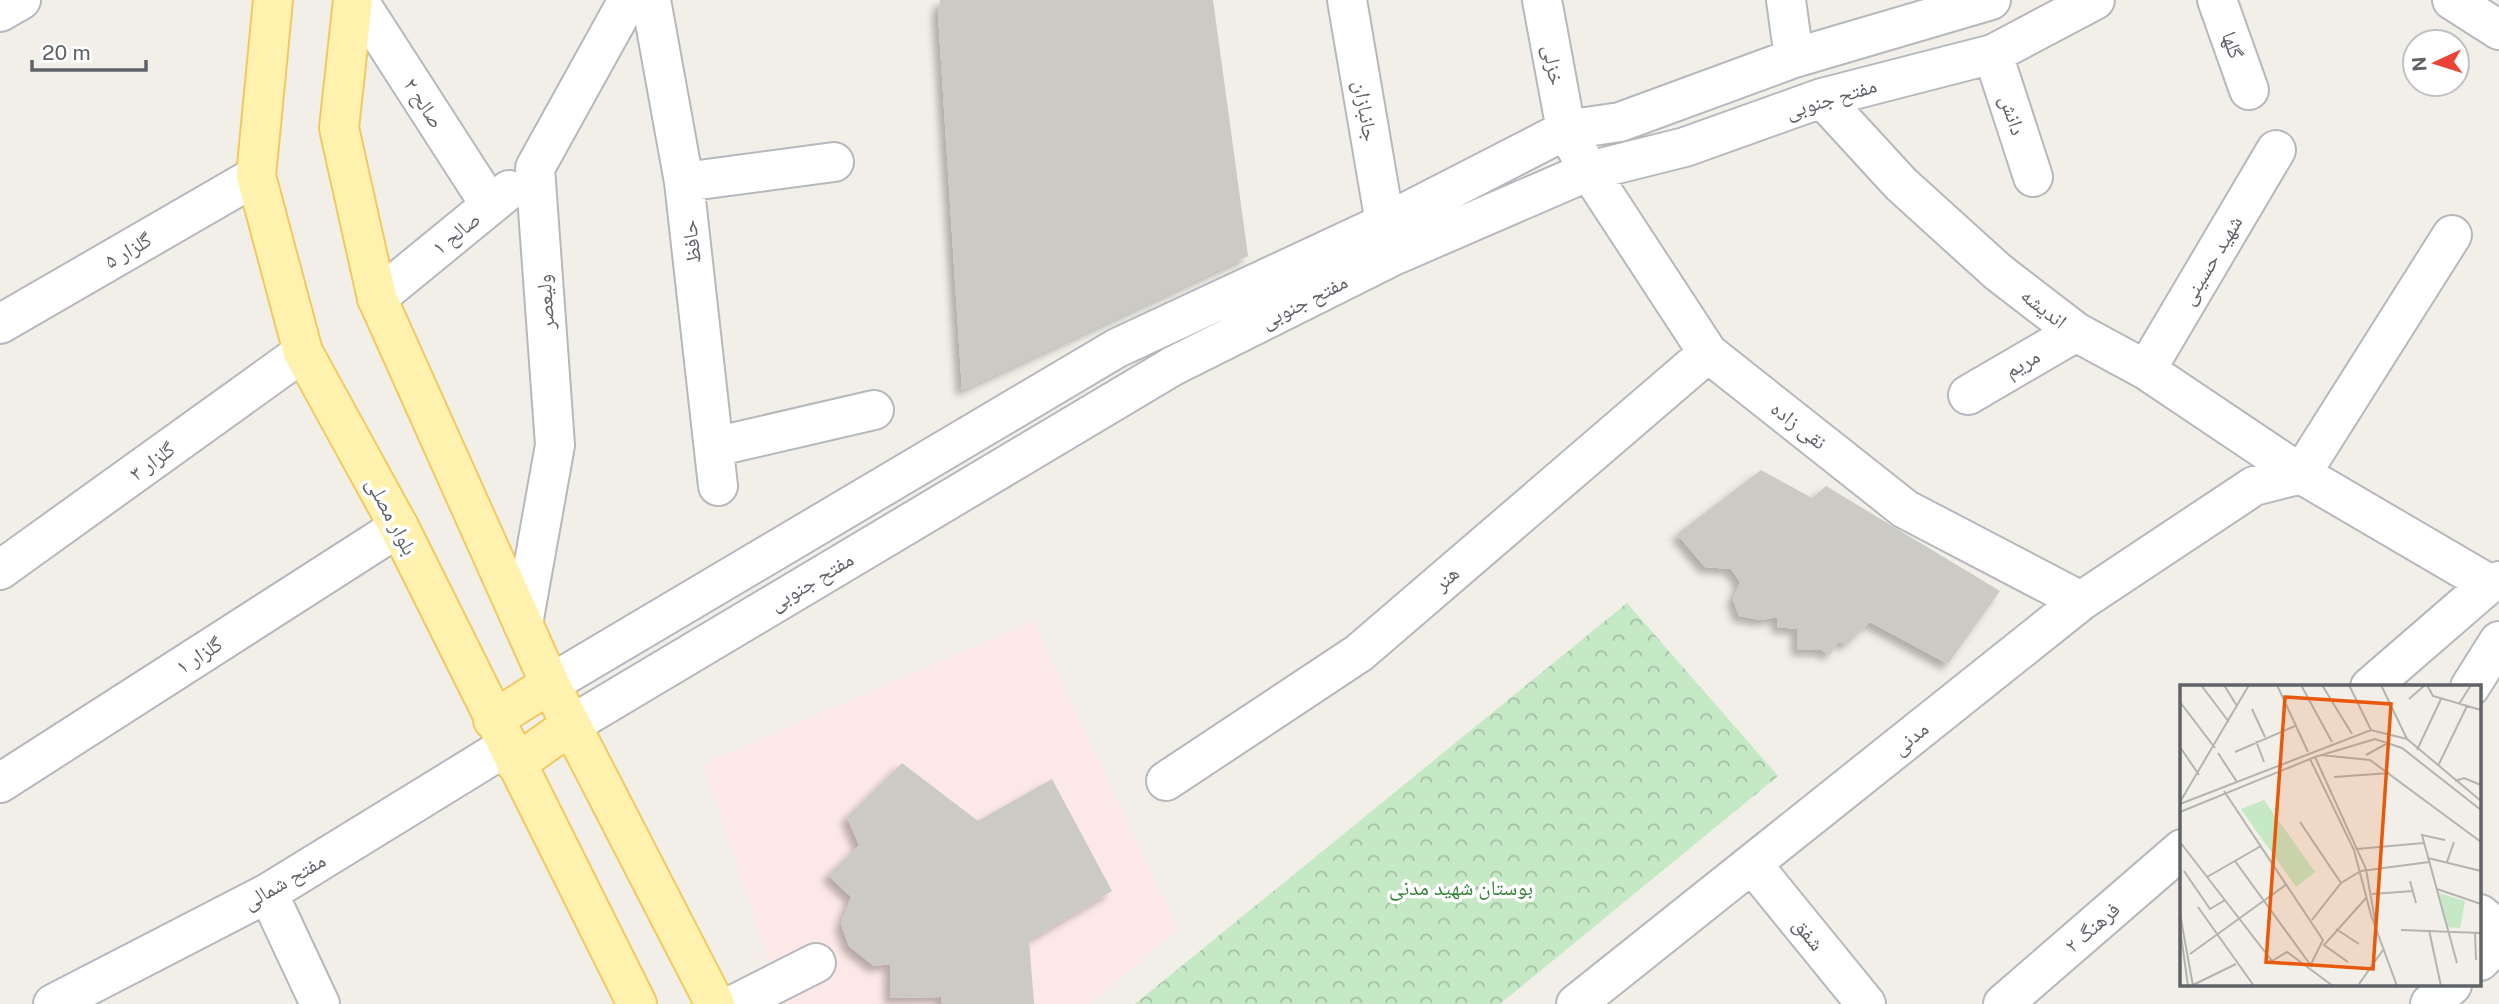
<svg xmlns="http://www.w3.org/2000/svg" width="2499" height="1004" font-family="'Public Sans','Noto Naskh Arabic',sans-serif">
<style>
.medical{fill:#fce8e6}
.forest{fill:url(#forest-crowns)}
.building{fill:#cccac5;filter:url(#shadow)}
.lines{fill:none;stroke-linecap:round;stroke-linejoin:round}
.minor-casing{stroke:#b5b8bc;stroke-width:42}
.major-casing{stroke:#f2c960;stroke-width:42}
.minor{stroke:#fff;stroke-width:38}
.major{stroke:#fff2af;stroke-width:38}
.labels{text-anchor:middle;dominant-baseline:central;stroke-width:7;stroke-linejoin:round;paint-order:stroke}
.street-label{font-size:21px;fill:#5f6368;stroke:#fff}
.park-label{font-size:21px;fill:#348238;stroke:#fff}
.inset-road{fill:none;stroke:#b3b3b1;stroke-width:2}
.view{fill:#e8590c;fill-opacity:0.15;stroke:#e8590c;stroke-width:3.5}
.inset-edge{fill:none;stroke:#5f6368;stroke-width:3.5}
</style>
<defs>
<pattern id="forest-crowns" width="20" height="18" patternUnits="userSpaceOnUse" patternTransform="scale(1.75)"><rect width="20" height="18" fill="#c5e8c5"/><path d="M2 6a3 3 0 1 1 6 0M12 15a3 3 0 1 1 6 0" fill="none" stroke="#a3c0a4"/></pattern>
<filter id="shadow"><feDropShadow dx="-6" dy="6" stdDeviation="3.5" flood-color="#0004"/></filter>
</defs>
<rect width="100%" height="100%" fill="#f1efe8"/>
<path class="medical" d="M 1033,621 L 1178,930 L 1090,1004 L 787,1004 L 776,984 L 703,764 Z"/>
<path class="forest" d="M 1627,603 L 1778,776 L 1500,1004 L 1135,1004 Z"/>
<path class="building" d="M 940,0 L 1213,0 L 1248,256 L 962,390 L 938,14 Z
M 1761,470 L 1812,498 L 1826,486 L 2000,591 L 1948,664 L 1870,622 L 1847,644 L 1838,642 L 1830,655 L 1821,650 L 1797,650 L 1797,629 L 1777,627 L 1777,617 L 1761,620 L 1739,616 L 1733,599 L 1740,582 L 1731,569 L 1705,567 L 1677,534 Z
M 902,763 L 978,821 L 1052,779 L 1112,891 L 1029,940 L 1034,1004 L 942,1004 L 941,997 L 890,998 L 890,964 L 874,966 L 849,946 L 841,924 L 851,897 L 828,875 L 859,845 L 847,817 Z"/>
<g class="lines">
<defs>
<path id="minor" d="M 358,0 L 490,205
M 651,0 L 684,182 L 718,486
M 1347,0 L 1385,223
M 1542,0 L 1566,130 L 1589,171 L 1708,353 L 1905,509 L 2081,601
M 1786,0 L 1794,58
M 2217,0 L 2249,90
M 2452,0 L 2499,30
M 0,12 L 21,0
M 1993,54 L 2033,177
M 1822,98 L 1901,184 L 1998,272 L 2076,332 L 2146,370 L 2301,474 L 2452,235
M 684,182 L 834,162
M 377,298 L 509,190
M 0,324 L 256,176
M 2146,370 L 2276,150
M 1968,395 L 2076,332
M 714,447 L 874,410
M 0,570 L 303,352
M 523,624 L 555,445 L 535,168 L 628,0
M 550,684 L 1117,348 L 1385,223 L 1566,130 L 1620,122 L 1794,58 L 1991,0
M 2370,687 L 2489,584 L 2499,581
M 2470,687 L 2499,641
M 571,725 L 1173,366 L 1393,256 L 1589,171 L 1685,147 L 1822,98 L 1993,54 L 2095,0
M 1166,781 L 1359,653 L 1708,353
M 0,783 L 399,527
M 1752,864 L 1866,1004
M 268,893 L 320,1004
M 2480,914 L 2493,925 L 2498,936 L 2490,951 L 2480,961
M 53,1004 L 268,893 L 507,746
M 735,1004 L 816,963
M 1576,1004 L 2081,601 L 2254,486 L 2301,474 L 2489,584
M 2003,1004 L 2182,849
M 2430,1004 L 2452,985"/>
<path id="major" d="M 273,0 L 256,176 L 303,352 L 399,527 L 637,1004
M 353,0 L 339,128 L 377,298 L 550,684 L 715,1004
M 493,720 L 550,684
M 516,764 L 571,725"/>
</defs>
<use href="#minor" class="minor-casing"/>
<use href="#major" class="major-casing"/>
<use href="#minor" class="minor"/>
<use href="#major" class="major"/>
</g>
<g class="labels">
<g class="street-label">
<text transform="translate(2233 45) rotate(71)">گلها</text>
<text transform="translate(1554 65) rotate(80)">خزلی</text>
<text transform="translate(1831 98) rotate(-17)">مفتح جنوبی</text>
<text transform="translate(424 103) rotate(57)">صالح ۲</text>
<text transform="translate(1366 111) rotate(80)">جانبازان</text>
<text transform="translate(2013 115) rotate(72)">دانش</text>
<text transform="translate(456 233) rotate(-39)">صالح ۱</text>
<text transform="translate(691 242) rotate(-97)">حافظ</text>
<text transform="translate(128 250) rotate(-30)">گلزار ۵</text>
<text transform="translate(2211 260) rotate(-59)">شهید حسینی</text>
<text transform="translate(1304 301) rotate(-27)">مفتح جنوبی</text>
<text transform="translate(545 302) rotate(-94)">ولیعصر</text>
<text transform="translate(2044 308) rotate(38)">اندیشه</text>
<text transform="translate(2022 363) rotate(-30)">مریم</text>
<text transform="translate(1799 425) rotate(38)">نقی زاده</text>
<text transform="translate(152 461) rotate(-36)">گلزار ۳</text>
<text transform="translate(392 516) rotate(62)">بلوار مصلی</text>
<text transform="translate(1446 578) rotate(-41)">هنر</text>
<text transform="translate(811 581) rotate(-31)">مفتح جنوبی</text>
<text transform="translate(199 655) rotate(-33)">گلزار ۱</text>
<text transform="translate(1910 738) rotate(-39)">مدنی</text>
<text transform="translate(284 881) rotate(-30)">مفتح شمالی</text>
<text transform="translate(2092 927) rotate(-41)">فرهنگ ۲</text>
<text transform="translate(1809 934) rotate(51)">شفق</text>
</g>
<g class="park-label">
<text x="1461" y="887">بوستان شهید مدنی</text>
</g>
</g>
<g transform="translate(2180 685)">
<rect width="301" height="301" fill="#f1efe8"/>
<path d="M 84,115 L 135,187 L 116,202 L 61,124 ZM 259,208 L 285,216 L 280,243 L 268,242 Z" fill="#c5e8c5"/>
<path class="inset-road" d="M 21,0 L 49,37M 44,0 L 57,21M 97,0 L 128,67M 121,0 L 152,57M 142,0 L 172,49M 169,0 L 191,45M 201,0 L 227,54M 247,0 L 253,11 L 301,25M 229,14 L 245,0M 0,17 L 35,63M 279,19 L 291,0M 72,24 L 85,52M 76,56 L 84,77M 0,62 L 19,90M 237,65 L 261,14M 55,67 L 115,41M 38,68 L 57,97M 141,70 L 190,75 L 301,157M 186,70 L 208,58M 135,72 L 186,184 L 196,241M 130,74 L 174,165 L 191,230 L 217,301M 258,81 L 287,21M 154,92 L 210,88M 275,96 L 284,93 L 301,100M 44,106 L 143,255 L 131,279M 0,117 L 69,0M 0,119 L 191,45 L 227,54 L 301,116M 0,127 L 135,72 L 195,54 L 222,63 L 301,125M 120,137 L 161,198M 265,155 L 242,150 L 277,278M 0,157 L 92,276 L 107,267 L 153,301M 177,164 L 244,158M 248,173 L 301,186M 55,176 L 132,282M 267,177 L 274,157M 4,186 L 30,224 L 45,215M 27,192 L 81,161M 230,196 L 236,218M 257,204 L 301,219M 192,209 L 233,206M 18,222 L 74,301M 0,229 L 13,301M 132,235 L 161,198 L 181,186 L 249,177M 0,243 L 8,301M 156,244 L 179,259M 221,245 L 301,248M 249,245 L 261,301M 295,247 L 296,275M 10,269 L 107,199M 168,277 L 144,260 L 187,212M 179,299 L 203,265M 13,300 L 56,279"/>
<path class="view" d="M 105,12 L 211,19 L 193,284 L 86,277 Z"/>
<rect width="301" height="301" class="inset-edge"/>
</g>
<g transform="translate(2436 63) rotate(266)"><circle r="33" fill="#ffffff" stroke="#bfc1c3" stroke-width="2"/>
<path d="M0-5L12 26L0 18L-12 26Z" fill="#ea4335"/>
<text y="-10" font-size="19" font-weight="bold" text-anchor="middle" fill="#5f6368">N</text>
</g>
<path d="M32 60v10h114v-10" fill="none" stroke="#5f6368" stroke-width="3.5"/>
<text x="42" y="60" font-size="21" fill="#5f6368" stroke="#ffffff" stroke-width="5" paint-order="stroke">20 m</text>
</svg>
